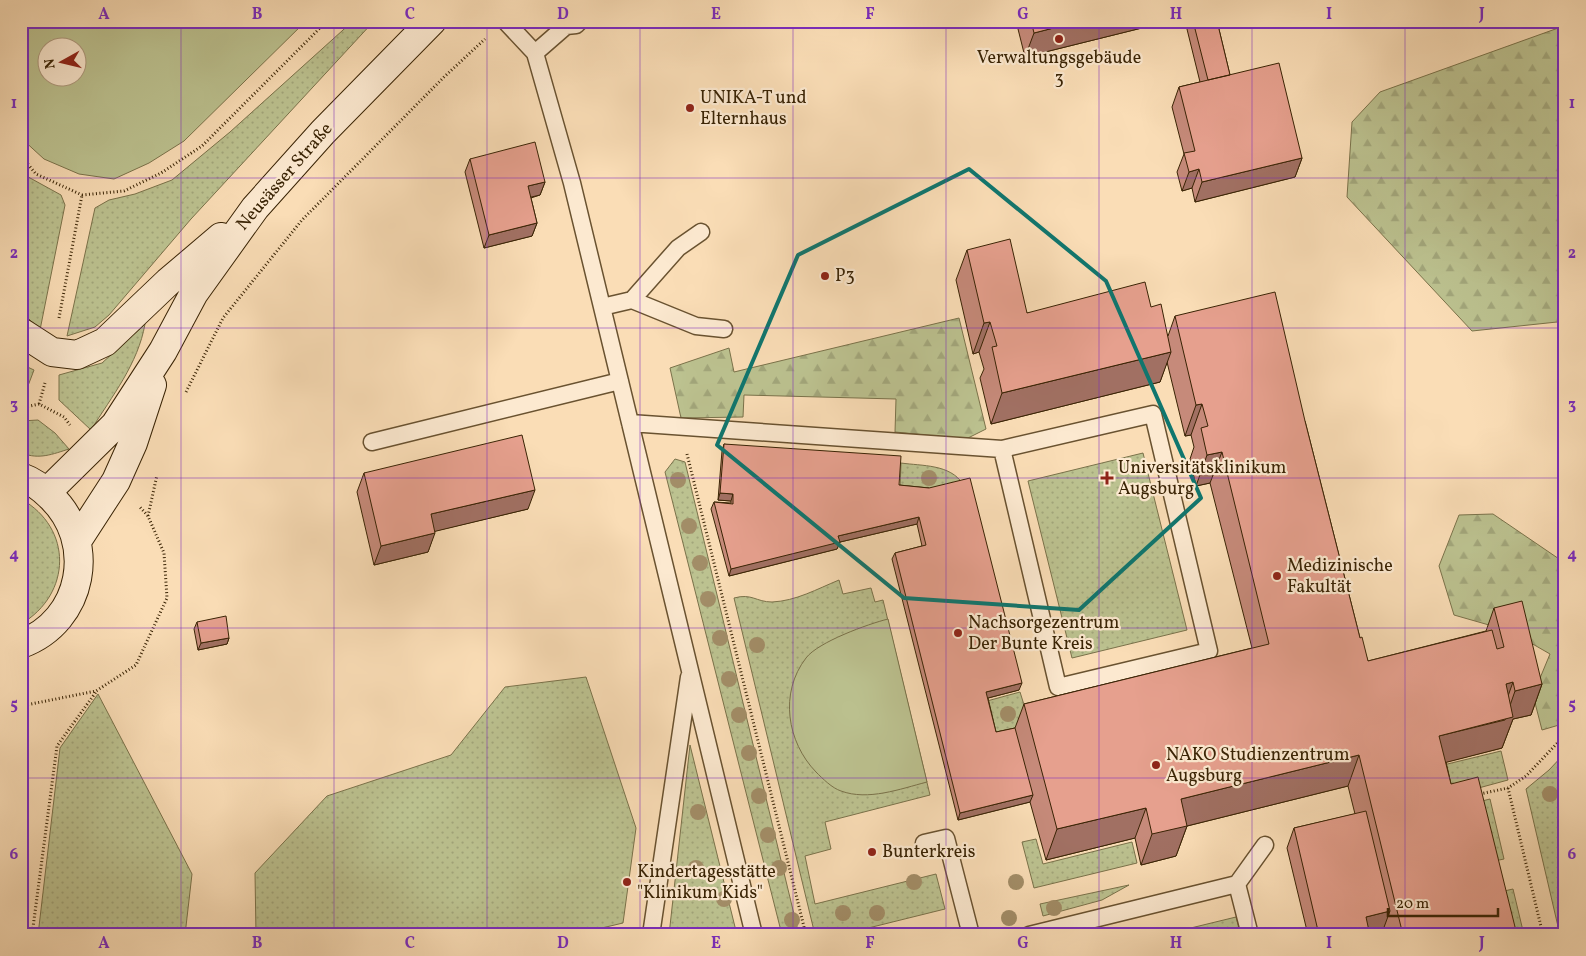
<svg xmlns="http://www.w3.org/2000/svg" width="1586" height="956" font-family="Vollkorn,serif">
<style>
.grass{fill:url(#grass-dots);stroke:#7a724a}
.forest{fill:url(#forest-firs);stroke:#7a724a}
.park{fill:#bcc290;stroke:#7a724a;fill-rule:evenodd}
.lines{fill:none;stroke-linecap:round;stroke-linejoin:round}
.service-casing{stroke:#695230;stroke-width:19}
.secondary-casing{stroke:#392304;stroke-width:30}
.path{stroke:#392304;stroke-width:3;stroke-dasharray:1 2.5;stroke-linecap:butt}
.service{stroke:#fce9d0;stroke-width:16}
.secondary{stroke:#fce9d0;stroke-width:28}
.tree{fill:#a28d67}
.wall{fill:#c68a7a;stroke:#392304}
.shaded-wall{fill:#a17063;stroke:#392304}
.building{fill:#e6a08e;stroke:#392304}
.marked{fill:none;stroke:#0f766e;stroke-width:4;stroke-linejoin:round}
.grid{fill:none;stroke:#7b2cbf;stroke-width:1;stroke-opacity:0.55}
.poi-dot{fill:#8f2418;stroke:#fce9d0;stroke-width:2}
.labels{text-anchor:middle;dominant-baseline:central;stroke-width:4.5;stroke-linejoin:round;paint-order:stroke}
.poi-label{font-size:18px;fill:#392304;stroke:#fce9d0;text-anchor:start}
.street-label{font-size:18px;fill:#392304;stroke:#fce9d0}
.neatline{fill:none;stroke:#7b2cbf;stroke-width:2}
.grid-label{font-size:16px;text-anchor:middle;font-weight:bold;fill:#7b2cbf}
</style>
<defs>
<pattern id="grass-dots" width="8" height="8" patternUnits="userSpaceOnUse" patternTransform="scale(1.25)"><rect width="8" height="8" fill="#bcc290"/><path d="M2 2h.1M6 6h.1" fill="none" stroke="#a2a67b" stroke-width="1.8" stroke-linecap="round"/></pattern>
<pattern id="forest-firs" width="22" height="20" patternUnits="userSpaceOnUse" patternTransform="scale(1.25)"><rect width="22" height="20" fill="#bcc290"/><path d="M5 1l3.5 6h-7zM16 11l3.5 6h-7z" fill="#a2a67b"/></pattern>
</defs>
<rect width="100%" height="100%" fill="#faddb6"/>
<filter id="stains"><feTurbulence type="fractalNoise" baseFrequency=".004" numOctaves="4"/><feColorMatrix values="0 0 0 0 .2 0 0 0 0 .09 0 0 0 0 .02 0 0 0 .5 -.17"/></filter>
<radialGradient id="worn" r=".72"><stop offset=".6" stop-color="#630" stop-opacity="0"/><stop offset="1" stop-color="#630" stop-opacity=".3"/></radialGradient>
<path class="grass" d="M 353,21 L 374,21 L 191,219 L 109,315 L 95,327 L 67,336 L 95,208 L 109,200 L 135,194 L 172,180 L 230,132 Z
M 21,173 L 61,195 L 65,205 L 40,330 L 21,311 Z
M 145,324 C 138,364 112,396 91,430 L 59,400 L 59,375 L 102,363 Z
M 21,364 L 34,370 L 26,391 L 21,392 Z
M 38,420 L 55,433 L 69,449 C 53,454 39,460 22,453 L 21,421 Z
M 1143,453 L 1187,630 L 1072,658 L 1028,481 Z
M 675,459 L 685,462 L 799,935 L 782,935 L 665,472 Z
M 901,463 C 922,466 950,464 963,484 L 928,492 L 900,490 Z
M 21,499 C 73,528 72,594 21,624 Z
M 839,580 L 843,594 L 871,588 L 875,602 L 883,600 L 930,795 L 825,822 L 831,849 L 805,856 L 815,904 L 936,874 L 945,909 L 840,935 L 815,935 L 734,598 C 752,593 756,602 772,602 C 796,601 817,589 839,580 Z
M 586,677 L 636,828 L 623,923 L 572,935 L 513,935 L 490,928 L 472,935 L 256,935 L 255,873 L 327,796 L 451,755 L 505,687 Z
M 1020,692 L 1025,708 L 1077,716 L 996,736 L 987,701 Z
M 98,694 L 192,874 L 185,935 L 38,935 L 60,748 Z
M 690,745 L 737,935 L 669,935 Z
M 1501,751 L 1508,780 L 1438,799 L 1431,768 Z
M 1565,753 L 1565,935 L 1560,935 L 1526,789 L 1549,770 Z
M 1490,799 L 1504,859 L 1485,863 L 1470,804 Z
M 1036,839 L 1043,864 L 1132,842 L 1137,863 L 1034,888 L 1022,842 Z
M 1129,885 L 1102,900 L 1043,916 L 1040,904 Z
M 1513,889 L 1524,935 L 1501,935 L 1491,894 Z
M 1236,917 L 1241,935 L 1162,935 Z"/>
<path class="forest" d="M 1561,27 L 1565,40 L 1565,331 L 1557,322 L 1472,331 L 1347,197 L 1352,122 L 1380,92 Z
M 959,318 L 986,429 L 966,439 L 895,432 L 896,399 L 744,395 L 743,417 L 681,418 L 670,368 L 729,348 L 734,372 Z
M 1493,514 L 1565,563 L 1565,707 L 1559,725 L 1542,730 L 1533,695 L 1550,654 L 1510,631 L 1454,615 L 1439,566 L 1459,515 Z"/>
<path class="park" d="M 21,21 L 306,21 L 184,141 L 149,163 L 114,179 L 79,174 L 44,159 L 21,138 ZM 48,48 L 78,48 L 78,78 L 48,78 Z
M 888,619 L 927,782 C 900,789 868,801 841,791 C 832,788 823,779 816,772 C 787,742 779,693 806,658 C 818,642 868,624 888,619 Z"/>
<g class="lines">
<defs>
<path id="service" d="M 505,21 L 535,53 L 572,183 L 754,935
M 535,53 L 566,26 L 576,25 L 580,21
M 701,232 L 678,248 L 632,300 L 696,326 L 724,329
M 602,307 L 632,300
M 630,423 L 1002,449 L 1153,414 L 1209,651 L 1058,687 L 1002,449
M 372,442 L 620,381
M 924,843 L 946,838 L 971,935
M 1237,884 L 1250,935
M 651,935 L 689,677
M 1029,935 L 1237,884 L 1265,845"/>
<path id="secondary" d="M 21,332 L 52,352 L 77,355 L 105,342 L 168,282 L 221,237
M 21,477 C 32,481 42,488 50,496 C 98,541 84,621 21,644
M 47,492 L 115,425 L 163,351 L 194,293 L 255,208 L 323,132 L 432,21
M 77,541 L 116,481 L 133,443 L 152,385"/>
</defs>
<use href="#service" class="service-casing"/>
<use href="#secondary" class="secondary-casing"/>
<path class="path" d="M 21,156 L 36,174 L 82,195
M 82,195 L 124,191 L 161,173 L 202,146 L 327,21
M 59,318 L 82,195
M 186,392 L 223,318 L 302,220 L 444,77 L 485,39
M 39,404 L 45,383
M 21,408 L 39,404 L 64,417 L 70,425
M 687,454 L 806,935
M 148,516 L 157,475
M 21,706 L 96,691 L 136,665 L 167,598 L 164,553 L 148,516 L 139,506
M 1508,788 L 1543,935
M 1480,794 L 1508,788 L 1526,776 L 1565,735
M 32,935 L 57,746 L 96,692"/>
<use href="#service" class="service"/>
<use href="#secondary" class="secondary"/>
</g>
<g class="tree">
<circle cx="929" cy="478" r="8"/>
<circle cx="678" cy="480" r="8"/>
<circle cx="689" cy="526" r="8"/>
<circle cx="700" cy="563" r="8"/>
<circle cx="708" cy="599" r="8"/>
<circle cx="720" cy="638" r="8"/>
<circle cx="757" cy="645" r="8"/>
<circle cx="729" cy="679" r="8"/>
<circle cx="1008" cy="714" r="8"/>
<circle cx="739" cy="715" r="8"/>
<circle cx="749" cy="753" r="8"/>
<circle cx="1550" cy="794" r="8"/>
<circle cx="759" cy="796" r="8"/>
<circle cx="698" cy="812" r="8"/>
<circle cx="768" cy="835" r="8"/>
<circle cx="696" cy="868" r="8"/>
<circle cx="779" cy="868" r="8"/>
<circle cx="914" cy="882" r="8"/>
<circle cx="1016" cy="882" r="8"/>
<circle cx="724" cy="899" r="8"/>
<circle cx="1054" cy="908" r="8"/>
<circle cx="843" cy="913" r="8"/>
<circle cx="877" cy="913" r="8"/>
<circle cx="1009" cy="918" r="8"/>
<circle cx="792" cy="920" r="8"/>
</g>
<path class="wall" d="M 1016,21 L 1170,21 L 1025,57 Z
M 1185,21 L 1217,21 L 1230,75 L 1302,158 L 1295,177 L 1195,202 L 1192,188 L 1182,191 L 1177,172 L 1184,154 L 1172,107 L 1179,87 L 1200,82 Z
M 470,159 L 545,182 L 540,195 L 531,198 L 537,223 L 532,236 L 484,248 L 465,172 Z
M 967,250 L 1027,313 L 1151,307 L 1168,336 L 1175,316 L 1305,421 L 1360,638 L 1368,661 L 1486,631 L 1494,608 L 1542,684 L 1531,715 L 1513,719 L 1502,748 L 1446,762 L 1451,784 L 1517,935 L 1384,935 L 1383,929 L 1383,930 L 1368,934 L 1368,935 L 1308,935 L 1287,848 L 1294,828 L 1355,814 L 1348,786 L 1187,826 L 1176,856 L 1141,865 L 1135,838 L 1046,860 L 1030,802 L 958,820 L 892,559 L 895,553 L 922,546 L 917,524 L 840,542 L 837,549 L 729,576 L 711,509 L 714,502 L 731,503 L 731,501 L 718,500 L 722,451 L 724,444 L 899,485 L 929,488 L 1019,690 L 988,698 L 996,732 L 1015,728 L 1024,704 L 1252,648 L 1210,483 L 1196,486 L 1190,459 L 1194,447 L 1191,435 L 1185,436 L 1167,362 L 1160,382 L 991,424 L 980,378 L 984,369 L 979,352 L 973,354 L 956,280 Z
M 364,473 L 528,509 L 435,531 L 428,552 L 374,565 L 357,492 Z
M 197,622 L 229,638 L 227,644 L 198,650 L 194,629 Z"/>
<path class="shaded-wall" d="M 1081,21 L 1170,21 L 1025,57 L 1034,33 Z
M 1302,158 L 1295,177 L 1195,202 L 1202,182 Z
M 1199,169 L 1192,188 L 1182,191 L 1189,172 Z
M 545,182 L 540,195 L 523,199 L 528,186 Z
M 537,223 L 532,236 L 484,248 L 489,235 Z
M 990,322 L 979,352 L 973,354 L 984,323 Z
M 1171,352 L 1160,382 L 991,424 L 1002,393 Z
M 1202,404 L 1191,435 L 1185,436 L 1196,405 Z
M 1222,452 L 1210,483 L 1196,486 L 1207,455 Z
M 535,490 L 528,509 L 424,534 L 431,514 Z
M 720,493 L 733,494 L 731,501 L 718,500 Z
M 919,517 L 917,524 L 840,542 L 837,549 L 729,576 L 731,569 L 838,536 Z
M 435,533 L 428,552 L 374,565 L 381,546 Z
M 229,638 L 227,644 L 198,650 L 201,643 Z
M 1513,682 L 1502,713 L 1506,684 Z
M 1022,683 L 1019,690 L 984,699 L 986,692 Z
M 1542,684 L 1531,715 L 1513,719 L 1502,748 L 1428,767 L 1439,736 L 1505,720 L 1515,691 Z
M 1359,755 L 1348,786 L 1187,826 L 1176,856 L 1141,865 L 1152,834 L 1181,799 Z
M 1033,795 L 1030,802 L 958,820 L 960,813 Z
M 1146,808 L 1135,838 L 1046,860 L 1057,829 Z
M 1390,911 L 1383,930 L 1368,934 L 1368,935 L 1353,935 L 1366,917 Z"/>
<path class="building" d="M 1031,21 L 1081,21 L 1034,33 Z
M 1193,21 L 1217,21 L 1230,75 L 1208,80 Z
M 1279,63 L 1302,158 L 1202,182 L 1199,169 L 1189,172 L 1184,153 L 1195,151 L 1179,87 Z
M 535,142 L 545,182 L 528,186 L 537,223 L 489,235 L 470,159 Z
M 1010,239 L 1027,313 L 1145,282 L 1151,307 L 1161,304 L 1171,352 L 1002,393 L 992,347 L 997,346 L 990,322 L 984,323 L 967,250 Z
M 1275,292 L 1305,421 L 1360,638 L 1362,637 L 1368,661 L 1492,630 L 1497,649 L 1504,647 L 1494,608 L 1522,601 L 1542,684 L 1515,691 L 1513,682 L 1506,684 L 1513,717 L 1439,736 L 1451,784 L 1478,777 L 1517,935 L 1403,935 L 1359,755 L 1181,799 L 1187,826 L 1152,834 L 1146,808 L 1057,829 L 1024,704 L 1269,644 L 1222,452 L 1207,455 L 1201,428 L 1208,426 L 1202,404 L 1196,405 L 1175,316 Z
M 522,435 L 535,490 L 431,514 L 435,533 L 381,546 L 364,473 Z
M 724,444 L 901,456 L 899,485 L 929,488 L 970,478 L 1022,683 L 986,692 L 996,732 L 1015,728 L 1033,795 L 960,813 L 895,553 L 926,545 L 919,517 L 838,536 L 840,542 L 731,569 L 714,502 L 733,504 L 733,494 L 720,493 Z
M 226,616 L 229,638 L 201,643 L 197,622 Z
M 1366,811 L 1390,911 L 1366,917 L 1369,931 L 1353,935 L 1319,935 L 1294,828 Z
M 523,933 L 523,935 L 515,935 Z"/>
<path class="marked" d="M 969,169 L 1106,281 L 1201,498 L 1079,610 L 904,598 L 717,445 L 798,255 Z"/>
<path class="grid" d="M 181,21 L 181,935M 334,21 L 334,935M 487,21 L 487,935M 640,21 L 640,935M 793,21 L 793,935M 946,21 L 946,935M 1099,21 L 1099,935M 1252,21 L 1252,935M 1405,21 L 1405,935M 21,178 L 1565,178M 21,328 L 1565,328M 21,478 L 1565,478M 21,628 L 1565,628M 21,778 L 1565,778"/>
<g class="poi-dot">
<circle cx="1059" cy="39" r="5"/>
<circle cx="690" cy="108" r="5"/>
<circle cx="825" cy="276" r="5"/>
<path d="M1104.5 470.5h5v5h5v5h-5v5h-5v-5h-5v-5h5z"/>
<circle cx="1277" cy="576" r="5"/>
<circle cx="958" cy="633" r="5"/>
<circle cx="1156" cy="765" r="5"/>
<circle cx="872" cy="852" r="5"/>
<circle cx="627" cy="882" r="5"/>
</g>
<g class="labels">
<g class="poi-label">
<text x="1059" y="58" text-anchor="middle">Verwaltungsgebäude<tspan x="1059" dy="21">3</tspan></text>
<text x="700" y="98">UNIKA-T und<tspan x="700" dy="21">Elternhaus</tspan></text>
<text x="835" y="276">P3</text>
<text x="1118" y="468">Universitätsklinikum<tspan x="1118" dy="21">Augsburg</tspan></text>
<text x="1287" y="566">Medizinische<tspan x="1287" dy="21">Fakultät</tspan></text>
<text x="968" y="623">Nachsorgezentrum<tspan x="968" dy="21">Der Bunte Kreis</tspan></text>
<text x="1166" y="755">NAKO Studienzentrum<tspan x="1166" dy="21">Augsburg</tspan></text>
<text x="882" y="852">Bunterkreis</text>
<text x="637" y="872">Kindertagesstätte<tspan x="637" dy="21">"Klinikum Kids"</tspan></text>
</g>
<g class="street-label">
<text transform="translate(285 177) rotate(-49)">Neusässer Straße</text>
</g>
</g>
<rect width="1586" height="956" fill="none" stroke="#faddb6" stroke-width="55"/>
<g transform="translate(62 62) rotate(262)"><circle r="24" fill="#fce9d0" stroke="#ae9a7e"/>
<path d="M0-4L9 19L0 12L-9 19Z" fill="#8f2418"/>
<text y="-8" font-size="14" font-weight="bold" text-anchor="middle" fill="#392304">N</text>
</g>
<path d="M1388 908v8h110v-8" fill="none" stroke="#392304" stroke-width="2.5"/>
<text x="1396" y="908" font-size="15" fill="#392304" stroke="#fce9d0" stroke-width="4" paint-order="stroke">20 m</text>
<rect x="28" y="28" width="1530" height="900" class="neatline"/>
<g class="grid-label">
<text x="104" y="19">A</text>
<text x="257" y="19">B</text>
<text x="410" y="19">C</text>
<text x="563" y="19">D</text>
<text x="716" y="19">E</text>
<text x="870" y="19">F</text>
<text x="1023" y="19">G</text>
<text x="1176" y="19">H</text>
<text x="1329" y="19">I</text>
<text x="1482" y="19">J</text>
<text x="14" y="108">1</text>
<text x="1572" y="108">1</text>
<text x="14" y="258">2</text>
<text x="1572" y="258">2</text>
<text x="14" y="409">3</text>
<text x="1572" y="409">3</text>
<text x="14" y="559">4</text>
<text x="1572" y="559">4</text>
<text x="14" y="709">5</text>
<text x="1572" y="709">5</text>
<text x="14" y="859">6</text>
<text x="1572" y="859">6</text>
<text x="104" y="948">A</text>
<text x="257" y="948">B</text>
<text x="410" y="948">C</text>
<text x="563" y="948">D</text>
<text x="716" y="948">E</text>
<text x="870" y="948">F</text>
<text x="1023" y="948">G</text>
<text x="1176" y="948">H</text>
<text x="1329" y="948">I</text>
<text x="1482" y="948">J</text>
</g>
<rect width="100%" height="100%" filter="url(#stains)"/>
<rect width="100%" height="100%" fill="url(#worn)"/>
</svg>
